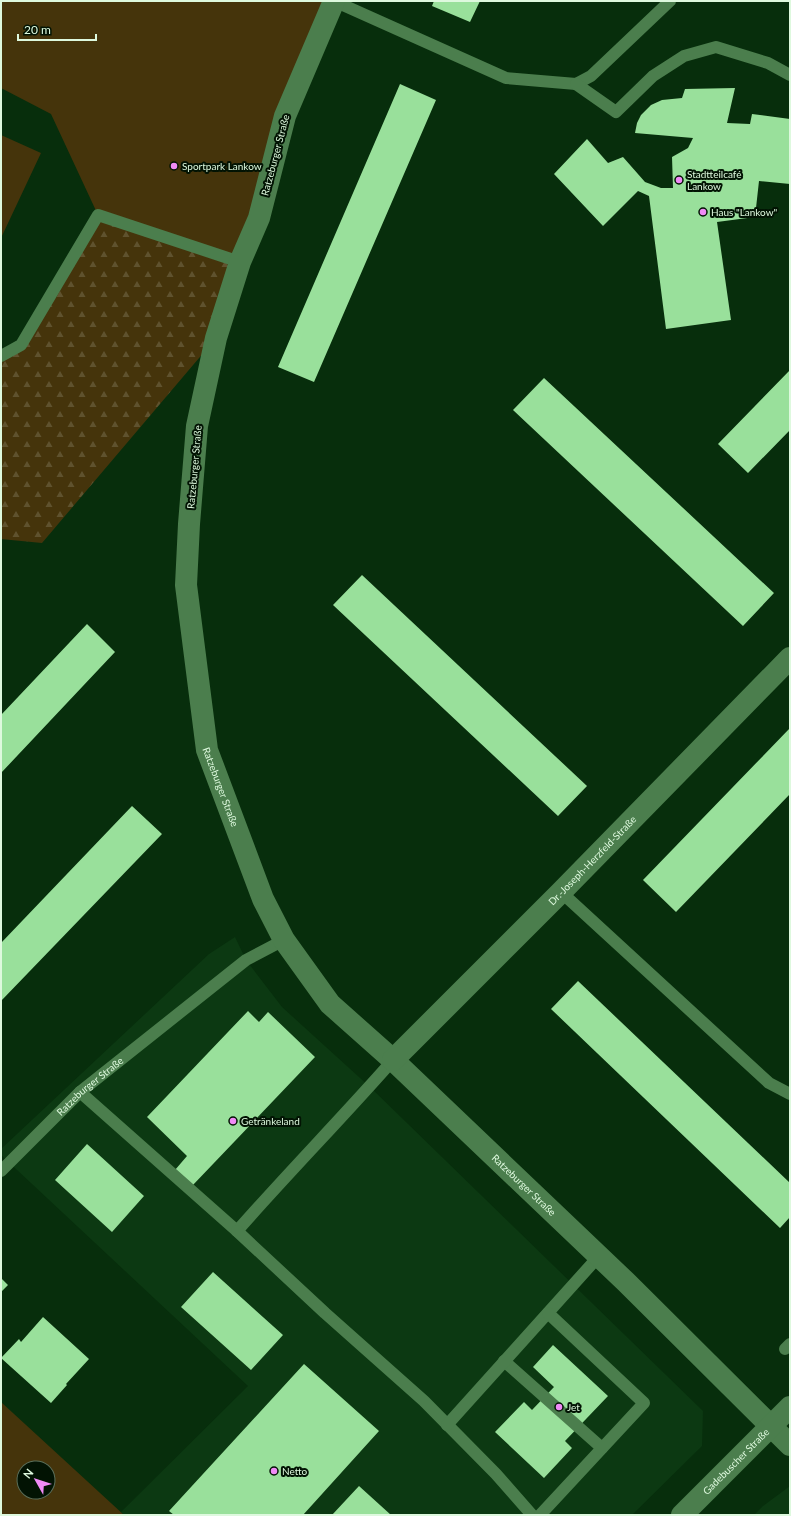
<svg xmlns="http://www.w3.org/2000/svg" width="791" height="1516" font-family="Lato,sans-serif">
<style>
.built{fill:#0c3912}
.forest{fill:url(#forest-firs)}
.green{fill:#45340b;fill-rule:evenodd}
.building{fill:#99e09b}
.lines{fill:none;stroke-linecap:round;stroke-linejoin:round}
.lane{stroke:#4b7e4d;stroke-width:12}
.street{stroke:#4b7e4d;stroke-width:22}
.secondary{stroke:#4b7e4d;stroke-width:22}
.poi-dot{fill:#f08bf6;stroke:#021303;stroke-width:1.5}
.labels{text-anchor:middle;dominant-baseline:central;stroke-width:4;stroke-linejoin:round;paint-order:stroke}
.street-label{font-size:10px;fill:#def9de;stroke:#021303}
.poi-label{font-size:10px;fill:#def9de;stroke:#021303;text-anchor:start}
</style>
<defs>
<pattern id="forest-firs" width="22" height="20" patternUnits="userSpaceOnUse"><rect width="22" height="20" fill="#45340b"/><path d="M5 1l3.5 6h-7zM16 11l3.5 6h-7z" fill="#5f522e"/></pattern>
</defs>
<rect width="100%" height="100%" fill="#072e0c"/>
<path class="built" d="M 235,937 L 246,960 L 282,1007 L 370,1087 L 703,1411 L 702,1446 L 632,1515 L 124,1515 L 121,1512 L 248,1386 L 1,1155 L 1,1149 L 209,954 Z
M 790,1486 L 790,1515 L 754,1515 L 763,1506 Z"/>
<path class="forest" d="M 334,1 L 216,338 L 42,543 L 1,539 L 1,356 L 21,345 L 98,215 Z"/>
<path class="green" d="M 1,1 L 334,1 L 240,262 L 98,215 L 51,114 L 1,88 Z
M 1,135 L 41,153 L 1,238 Z
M 1,1402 L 124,1515 L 1,1515 ZM 24,1468 L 48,1468 L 48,1492 L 24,1492 Z"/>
<path class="building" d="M 434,1 L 480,1 L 470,22 L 432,6 Z
M 400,84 L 436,100 L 314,382 L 278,367 Z
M 735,88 L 727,123 L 750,124 L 752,114 L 790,119 L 790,184 L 759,181 L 755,217 L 717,222 L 731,320 L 666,329 L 649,196 L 638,191 L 603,226 L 554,174 L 587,139 L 608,163 L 623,157 L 645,182 L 661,188 L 673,188 L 672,157 L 688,148 L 693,138 L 635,133 L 637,123 L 641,115 L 651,105 L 662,100 L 682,98 L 685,89 Z
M 790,370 L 790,430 L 748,473 L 718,444 Z
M 544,378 L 774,593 L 743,626 L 513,410 Z
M 362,575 L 587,786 L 558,816 L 333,605 Z
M 87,624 L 115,652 L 1,773 L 1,715 Z
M 790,728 L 790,794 L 676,912 L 643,880 Z
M 132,806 L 162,834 L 1,1001 L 1,943 Z
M 578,981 L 790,1183 L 790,1217 L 780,1228 L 551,1009 Z
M 248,1011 L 259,1022 L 268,1012 L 315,1057 L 192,1186 L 175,1170 L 187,1156 L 147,1117 Z
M 87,1144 L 144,1196 L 112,1232 L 55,1180 Z
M 213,1272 L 283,1335 L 251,1370 L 181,1307 Z
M 1,1278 L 8,1285 L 1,1292 Z
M 43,1317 L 89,1359 L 66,1384 L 67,1385 L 51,1403 L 1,1358 L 19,1339 L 21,1342 Z
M 553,1345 L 608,1396 L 565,1441 L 572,1448 L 544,1478 L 495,1432 L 524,1402 L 532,1410 L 554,1387 L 533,1367 Z
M 304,1364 L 379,1431 L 303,1515 L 174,1515 L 169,1511 Z
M 359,1486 L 391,1515 L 332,1515 Z"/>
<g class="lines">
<g class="lane">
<path d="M 334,1 L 506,78 L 576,84 L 591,76 L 670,1"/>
<path d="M 576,84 L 616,112 L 653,76 L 684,56 L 716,47 L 768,63 L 790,75"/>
<path d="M 1,356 L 21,345 L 98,215 L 240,262"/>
<path d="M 561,892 L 769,1083 L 790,1094"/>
<path d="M 80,1092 L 237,1231 C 288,1173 342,1118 393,1060"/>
<path id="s1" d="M 1,1171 L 80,1092 L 246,960 L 284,940"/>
<path d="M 237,1231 L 325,1313 L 424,1401 L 496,1474 L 532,1515"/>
<path d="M 785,1349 L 790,1344"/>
<path d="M 504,1361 L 602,1448"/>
<path d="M 447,1425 L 599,1256"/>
<path d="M 540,1515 L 644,1403 L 548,1313"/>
</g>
<g class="street">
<path id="s2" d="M 334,1 L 285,116 L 259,218 L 240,262 L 216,338 L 197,426 L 189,524 L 186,585 L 207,750 L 263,899 L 284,940 L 330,1004 L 393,1060 L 626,1282 L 790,1445"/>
<path id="s3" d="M 393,1060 L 561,892 L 790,658"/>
</g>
<path class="secondary" id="s4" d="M 682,1515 L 790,1407"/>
</g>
<g class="poi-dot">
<circle cx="174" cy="166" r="4"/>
<circle cx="679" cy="180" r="4"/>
<circle cx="703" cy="212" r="4"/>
<circle cx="233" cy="1121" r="4"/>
<circle cx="559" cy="1407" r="4"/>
<circle cx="274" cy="1471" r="4"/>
</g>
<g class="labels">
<g class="street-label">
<text transform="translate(275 155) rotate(-75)">Ratzeburger Straße</text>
<text transform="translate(194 467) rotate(-85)">Ratzeburger Straße</text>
<text stroke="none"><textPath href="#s2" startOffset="813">Ratzeburger Straße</textPath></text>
<text stroke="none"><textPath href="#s3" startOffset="282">Dr.-Joseph-Herzfeld-Straße</textPath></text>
<text stroke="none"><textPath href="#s1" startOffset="123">Ratzeburger Straße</textPath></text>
<text stroke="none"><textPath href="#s2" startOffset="1323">Ratzeburger Straße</textPath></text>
<text stroke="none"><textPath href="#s4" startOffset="76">Gadebuscher Straße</textPath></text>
</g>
<g class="poi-label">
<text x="182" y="166">Sportpark Lankow</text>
<text x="687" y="174">Stadtteilcafé<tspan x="687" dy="12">Lankow</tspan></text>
<text x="711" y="212">Haus "Lankow"</text>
<text x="241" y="1121">Getränkeland</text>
<text x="567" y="1407">Jet</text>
<text x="282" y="1471">Netto</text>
</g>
</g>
<rect width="791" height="1516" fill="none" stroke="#def9de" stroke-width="4"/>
<g transform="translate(36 1480) rotate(309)"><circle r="19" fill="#021303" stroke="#5a6f5b"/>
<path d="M0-3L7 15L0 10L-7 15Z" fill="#f08bf6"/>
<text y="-6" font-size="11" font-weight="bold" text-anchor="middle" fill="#def9de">N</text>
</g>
<path d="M18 34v6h78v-6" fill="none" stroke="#def9de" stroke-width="2"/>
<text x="24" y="34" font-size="12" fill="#def9de" stroke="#021303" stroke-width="3" paint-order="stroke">20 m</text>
</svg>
